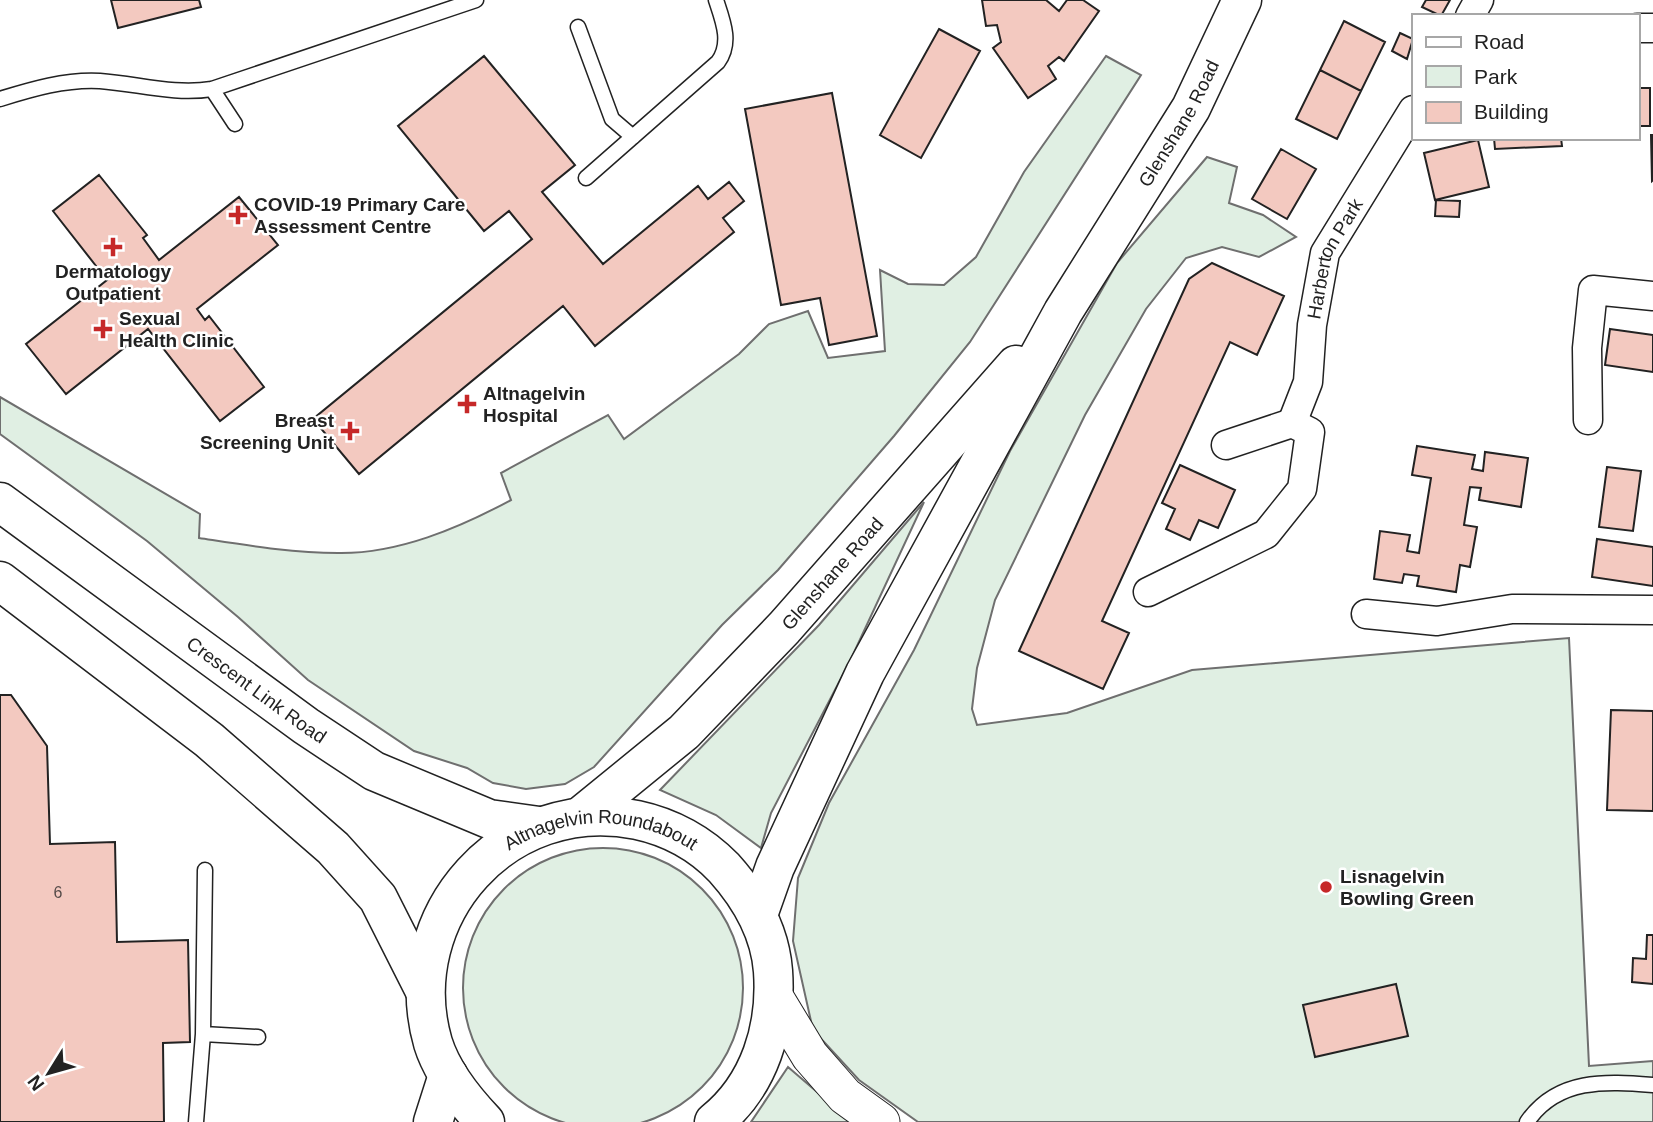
<svg xmlns="http://www.w3.org/2000/svg" width="1653" height="1122" font-family="Helvetica,sans-serif">
<style>
.green{fill:#e0efe3;stroke:#6f6f6f;stroke-width:2}
.building{fill:#f3c9c0;stroke:#222;stroke-width:2}
.lines{fill:none;stroke-linecap:round;stroke-linejoin:round}
.service-casing{stroke:#222;stroke-width:17}
.minor-casing{stroke:#222;stroke-width:31}
.tertiary-casing{stroke:#222;stroke-width:39}
.trunk-casing{stroke:#222;stroke-width:41}
.service{stroke:#fff;stroke-width:14}
.minor{stroke:#fff;stroke-width:28}
.tertiary{stroke:#fff;stroke-width:37}
.trunk{stroke:#fff;stroke-width:38}
.poi-dot{fill:#c62828;stroke:#fff;stroke-width:2.5}
.labels{text-anchor:middle;dominant-baseline:central;stroke-width:5;stroke-linejoin:round;paint-order:stroke}
.number-label{font-size:16px;fill:#564c4a}
.street-label{font-size:19px;fill:#222;stroke:#fff}
.poi-label{font-size:19px;font-weight:bold;fill:#222;stroke:#fff;text-anchor:start}
</style>
<rect width="100%" height="100%" fill="#fff"/>
<path class="green" d="M 1106,56 L 1141,75 L 970,342 L 894,436 L 778,570 L 722,625 L 594,767 L 565,784 L 526,789 L 493,783 L 467,768 L 414,751 L 308,680 L 238,617 L 147,541 L 0,434 L 0,397 L 200,514 L 199,538 C 245,545 292,553 338,553 C 398,554 459,528 511,500 L 501,473 L 608,415 L 624,439 L 739,354 L 769,324 L 808,311 L 828,358 L 885,351 L 880,270 L 908,284 L 944,285 L 976,257 L 1024,172 Z
M 1207,157 L 1237,167 L 1229,203 L 1263,215 L 1296,237 L 1259,257 L 1222,247 L 1186,258 L 1146,309 L 1085,415 L 995,600 L 977,668 L 972,709 L 977,725 L 1067,713 L 1192,670 L 1569,638 L 1589,1066 L 1653,1061 L 1653,1122 L 918,1122 L 859,1080 L 813,1030 L 793,941 L 798,878 L 829,803 L 914,650 L 1010,451 L 1117,263 Z
M 924,502 L 850,661 L 771,813 L 761,848 L 716,815 L 660,790 L 819,625 Z
M463 988a140 140 0 1 1 280 0a140 140 0 1 1-280 0Z
M 788,1067 L 852,1122 L 751,1122 Z"/>
<path class="building" d="M 111,0 L 199,0 L 201,7 L 118,28 Z
M 982,0 L 1046,0 L 1059,11 L 1067,0 L 1083,0 L 1099,11 L 1064,61 L 1059,57 L 1048,66 L 1056,79 L 1028,98 L 993,48 L 1001,42 L 997,25 L 986,26 Z
M 1426,0 L 1450,0 L 1441,16 L 1422,7 Z
M 1344,21 L 1385,42 L 1361,91 L 1320,70 Z
M 939,29 L 980,51 L 921,158 L 880,135 Z
M 1400,33 L 1413,39 L 1407,59 L 1392,51 Z
M 484,56 L 575,165 L 542,192 L 603,264 L 698,186 L 708,199 L 729,182 L 744,201 L 723,218 L 734,232 L 595,346 L 563,306 L 359,474 L 313,419 L 532,239 L 509,211 L 484,231 L 398,126 Z
M 1320,70 L 1361,91 L 1337,139 L 1296,119 Z
M 1637,88 L 1650,88 L 1650,126 L 1637,126 Z
M 832,93 L 877,336 L 829,345 L 820,298 L 781,305 L 745,109 Z
M 1651,135 L 1653,135 L 1653,180 L 1652,181 Z
M 1494,138 L 1561,138 L 1562,146 L 1495,149 Z
M 1478,140 L 1489,187 L 1435,200 L 1424,153 Z
M 1281,149 L 1316,169 L 1287,219 L 1252,199 Z
M 99,175 L 147,235 L 143,238 L 159,260 L 239,197 L 278,245 L 197,309 L 205,320 L 209,316 L 264,387 L 220,421 L 148,329 L 66,394 L 26,344 L 107,280 L 53,211 Z
M 1436,200 L 1460,201 L 1459,217 L 1435,216 Z
M 1212,263 L 1284,296 L 1257,355 L 1230,342 L 1102,621 L 1129,633 L 1103,689 L 1019,651 L 1189,279 Z
M 1610,329 L 1653,335 L 1653,372 L 1605,365 Z
M 1417,446 L 1475,455 L 1472,469 L 1483,471 L 1485,452 L 1528,458 L 1521,507 L 1479,500 L 1481,488 L 1470,487 L 1464,525 L 1477,527 L 1470,567 L 1460,565 L 1456,592 L 1417,586 L 1419,576 L 1404,574 L 1402,583 L 1374,579 L 1380,531 L 1410,535 L 1407,551 L 1419,553 L 1431,478 L 1412,475 Z
M 1180,465 L 1235,490 L 1218,528 L 1199,520 L 1190,540 L 1166,529 L 1175,509 L 1162,503 Z
M 1607,467 L 1641,471 L 1633,531 L 1599,527 Z
M 1597,539 L 1653,547 L 1653,586 L 1592,577 Z
M 0,695 L 11,695 L 47,746 L 50,844 L 115,842 L 117,942 L 188,940 L 190,1042 L 163,1043 L 164,1122 L 0,1122 Z
M 1611,710 L 1653,711 L 1653,811 L 1607,810 Z
M 1647,935 L 1653,935 L 1653,984 L 1632,982 L 1633,958 L 1646,959 Z
M 1396,984 L 1408,1036 L 1315,1057 L 1303,1005 Z"/>
<g class="lines">
<defs>
<path id="service" d="M 578,27 L 612,119 L 633,137
M 212,89 L 235,124
M 0,99 C 32,89 66,79 100,81 C 139,84 174,95 212,89 L 476,0
M 586,178 L 718,62 C 732,43 723,21 716,0
M 203,1034 L 258,1037
M 196,1122 L 203,1034 L 205,870
M 1527,1122 C 1557,1078 1606,1081 1653,1085"/>
<g id="minor">
<path d="M 1470,16 L 1479,0"/>
<path d="M 1637,28 L 1653,28"/>
<path d="M 1588,420 L 1587,348 L 1593,290 L 1653,296"/>
<path id="s1" d="M 1292,423 L 1308,382 L 1312,325 L 1325,253 L 1413,110"/>
<path d="M 1148,592 L 1266,534 L 1302,489 L 1310,432 L 1292,423 L 1226,445"/>
<path d="M 1366,614 L 1437,621 L 1512,609 L 1653,610"/>
</g>
<path id="tertiary" d="M 775,998 L 810,1056 L 845,1096 L 881,1122"/>
<g id="trunk">
<path id="s2" d="M 0,502 L 306,726 L 374,771 L 489,819 L 539,826"/>
<path d="M 0,581 L 209,740 L 333,848 L 378,898 L 425,991"/>
<path id="s3" d="M 581,816 L 684,732 L 784,628 L 1016,365"/>
<path id="s4" d="M 758,915 L 775,867 L 865,673 L 1063,312 L 1191,108 L 1242,0"/>
<path d="M 433,1122 L 448,1075"/>
<path id="s5" d="M 485,1122 C 465,1101 442,1072 433,1043 C 396,915 507,793 637,820 C 670,827 701,844 724,868 C 750,897 770,931 773,971 C 777,1027 760,1085 714,1122"/>
</g>
</defs>
<use href="#service" class="service-casing"/>
<use href="#minor" class="minor-casing"/>
<use href="#tertiary" class="tertiary-casing"/>
<use href="#trunk" class="trunk-casing"/>
<use href="#service" class="service"/>
<use href="#minor" class="minor"/>
<use href="#tertiary" class="tertiary"/>
<use href="#trunk" class="trunk"/>
</g>
<g class="poi-dot">
<path d="M234.5 204.5h7v7h7v7h-7v7h-7v-7h-7v-7h7z"/>
<path d="M109.5 236.5h7v7h7v7h-7v7h-7v-7h-7v-7h7z"/>
<path d="M99.5 318.5h7v7h7v7h-7v7h-7v-7h-7v-7h7z"/>
<path d="M463.5 393.5h7v7h7v7h-7v7h-7v-7h-7v-7h7z"/>
<path d="M346.5 420.5h7v7h7v7h-7v7h-7v-7h-7v-7h7z"/>
<circle cx="1326" cy="887" r="7"/>
</g>
<g class="labels">
<g class="number-label">
<text x="58" y="892">6</text>
</g>
<g class="street-label">
<text stroke="none"><textPath href="#s4" startOffset="898">Glenshane Road</textPath></text>
<text stroke="none"><textPath href="#s1" startOffset="172">Harberton Park</textPath></text>
<text stroke="none"><textPath href="#s3" startOffset="350">Glenshane Road</textPath></text>
<text stroke="none"><textPath href="#s2" startOffset="318">Crescent Link Road</textPath></text>
<text stroke="none"><textPath href="#s5" startOffset="422">Altnagelvin Roundabout</textPath></text>
</g>
<g class="poi-label">
<text x="254" y="204">COVID-19 Primary Care<tspan x="254" dy="22">Assessment Centre</tspan></text>
<text x="113" y="271" text-anchor="middle">Dermatology<tspan x="113" dy="22">Outpatient</tspan></text>
<text x="119" y="318">Sexual<tspan x="119" dy="22">Health Clinic</tspan></text>
<text x="483" y="393">Altnagelvin<tspan x="483" dy="22">Hospital</tspan></text>
<text x="334" y="420" text-anchor="end">Breast<tspan x="334" dy="22">Screening Unit</tspan></text>
<text x="1340" y="876">Lisnagelvin<tspan x="1340" dy="22">Bowling Green</tspan></text>
</g>
</g>
<rect x="1412" y="14" width="228" height="126" fill="#ffffff" stroke="#a7a7a7" stroke-width="2"/>
<rect x="1426" y="37" width="35" height="10" fill="#ffffff" stroke="#a7a7a7" stroke-width="2"/>
<text x="1474" y="49" font-size="21" fill="#222222">Road</text>
<rect x="1426" y="66" width="35" height="21" fill="#e0efe3" stroke="#a7a7a7" stroke-width="2"/>
<text x="1474" y="84" font-size="21" fill="#222222">Park</text>
<rect x="1426" y="102" width="35" height="21" fill="#f3c9c0" stroke="#a7a7a7" stroke-width="2"/>
<text x="1474" y="119" font-size="21" fill="#222222">Building</text>
<g transform="translate(49 1073) rotate(233)" stroke="#ffffff" stroke-width="5" paint-order="stroke">
<path d="M0-5L12 26L0 18L-12 26Z" fill="#222222"/>
<text y="-10" font-size="19" font-weight="bold" text-anchor="middle" fill="#222222">N</text>
</g>
</svg>
